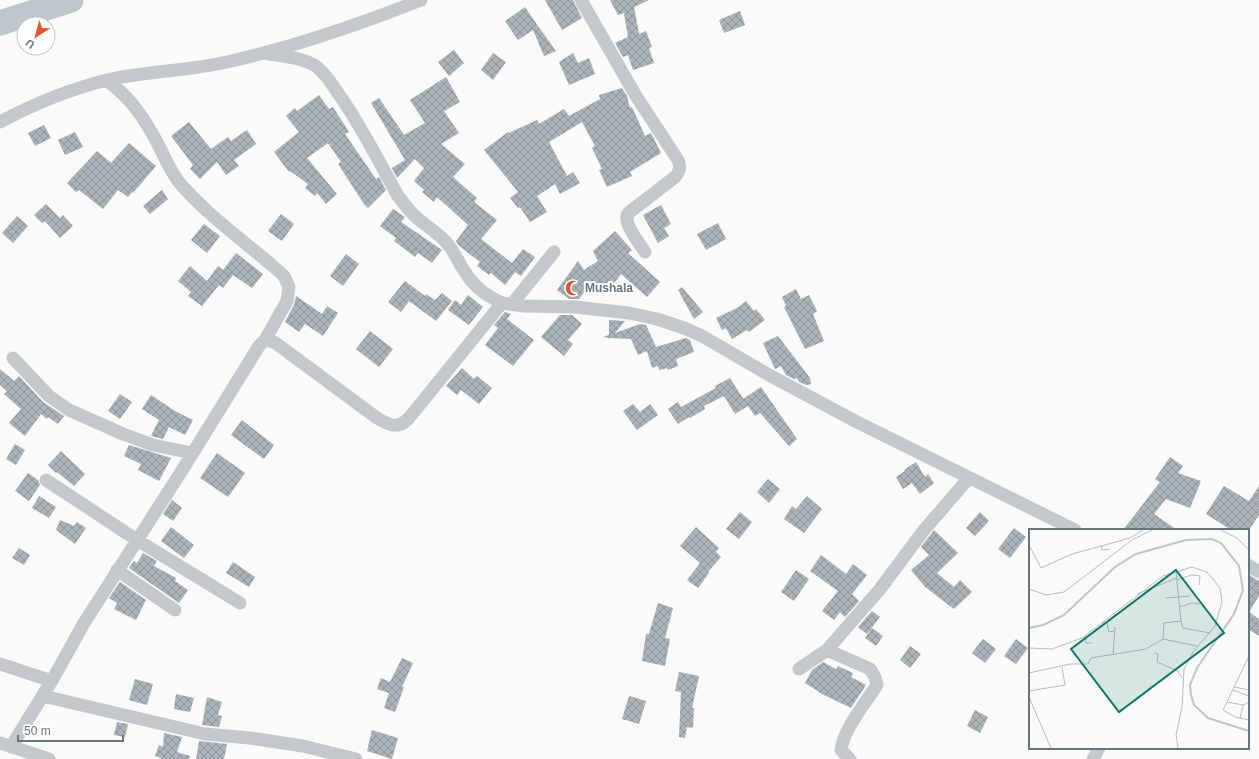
<svg xmlns="http://www.w3.org/2000/svg" width="1259" height="759" font-family="Helvetica,sans-serif">
<style>
.lines{fill:none;stroke-linecap:round;stroke-linejoin:round}
.river{stroke:#bbc7cb;stroke-width:25}
.building{fill:url(#building-cross-hatch)}
.street{stroke:#c3c8cc;stroke-width:13}
.labels{text-anchor:middle;dominant-baseline:central;stroke-width:4;stroke-linejoin:round;paint-order:stroke}
.poi-label{font-size:12px;font-weight:bold;fill:#657683;stroke:#fff;text-anchor:start}
.inset-river{fill:none;stroke:#bbc7cb;stroke-width:2}
.inset-road{fill:none;stroke:#b5bdc2;stroke-width:1}
.view{fill:#0f766e;fill-opacity:0.15;stroke:#0f766e;stroke-width:2}
.inset-edge{fill:none;stroke:#657683;stroke-width:2}
</style>
<defs>
<pattern id="building-cross-hatch" width="8" height="8" patternUnits="userSpaceOnUse"><rect width="8" height="8" fill="#aab3b9"/><path d="M0 0l8 8M0 8l8-8" fill="none" stroke="#8e969c"/></pattern>
</defs>
<rect width="100%" height="100%" fill="#fafaf8"/>
<g class="lines">
<path class="river" d="M 0,23 L 71,0"/>
</g>
<path class="building" d="M 545,0 L 573,0 L 582,18 L 562,30 Z
M 610,0 L 649,0 L 634,7 L 639,34 L 646,31 L 652,47 L 649,48 L 654,63 L 633,70 L 628,55 L 623,57 L 615,43 L 628,37 L 624,13 L 618,15 Z
M 525,7 L 538,26 L 556,51 L 544,56 L 533,30 L 518,40 L 505,21 Z
M 740,11 L 745,25 L 724,33 L 719,20 Z
M 454,50 L 464,63 L 449,76 L 438,62 Z
M 493,53 L 506,62 L 493,80 L 481,70 Z
M 573,53 L 578,63 L 589,58 L 595,74 L 569,85 L 559,62 Z
M 446,77 L 460,102 L 444,111 L 459,133 L 441,144 L 465,164 L 453,177 L 477,198 L 474,202 L 497,220 L 481,239 L 512,263 L 523,249 L 535,257 L 521,276 L 515,272 L 505,285 L 491,273 L 489,275 L 477,266 L 480,262 L 458,245 L 456,241 L 468,225 L 437,197 L 434,202 L 422,192 L 424,190 L 414,181 L 424,168 L 415,159 L 397,178 L 392,168 L 405,160 L 371,103 L 379,98 L 404,135 L 425,123 L 410,100 Z
M 622,88 L 627,96 L 630,108 L 632,107 L 645,136 L 651,133 L 661,153 L 630,172 L 632,176 L 607,187 L 599,170 L 602,169 L 592,148 L 595,146 L 582,122 L 549,142 L 567,176 L 573,172 L 580,183 L 560,194 L 555,184 L 537,196 L 547,212 L 530,222 L 520,207 L 518,208 L 510,198 L 518,192 L 484,150 L 508,132 L 509,133 L 537,120 L 539,124 L 564,109 L 569,116 L 600,99 L 599,95 Z
M 319,95 L 329,109 L 333,107 L 349,132 L 345,134 L 376,179 L 379,177 L 386,190 L 368,208 L 364,204 L 338,164 L 341,162 L 328,143 L 307,158 L 337,194 L 326,204 L 317,193 L 315,196 L 305,188 L 308,184 L 290,171 L 289,172 L 274,152 L 299,132 L 286,116 L 295,108 L 297,111 Z
M 189,122 L 211,149 L 228,137 L 231,141 L 247,130 L 256,144 L 234,160 L 239,166 L 226,175 L 217,162 L 200,179 L 190,169 L 193,165 L 171,136 Z
M 44,125 L 51,138 L 35,146 L 28,133 Z
M 75,132 L 83,147 L 65,155 L 58,140 Z
M 129,143 L 156,166 L 133,193 L 132,192 L 128,197 L 118,190 L 103,209 L 79,190 L 76,192 L 67,183 L 97,151 L 111,163 Z
M 162,190 L 168,199 L 150,214 L 143,206 Z
M 46,204 L 60,218 L 63,215 L 73,226 L 60,238 L 45,221 L 42,223 L 34,215 Z
M 661,205 L 671,224 L 664,228 L 669,236 L 658,243 L 643,215 Z
M 393,209 L 405,217 L 401,222 L 442,250 L 432,263 L 418,253 L 415,257 L 394,241 L 396,238 L 380,226 Z
M 281,214 L 294,224 L 282,241 L 268,231 Z
M 17,216 L 28,226 L 13,243 L 2,233 Z
M 718,223 L 726,239 L 706,250 L 697,234 Z
M 204,224 L 220,236 L 207,253 L 191,240 Z
M 615,231 L 632,250 L 628,253 L 660,282 L 647,297 L 621,274 L 606,294 L 591,283 L 579,299 L 569,299 L 557,290 L 578,261 L 584,270 L 598,261 L 593,251 Z
M 236,253 L 263,274 L 252,288 L 233,275 L 223,288 L 219,285 L 202,306 L 188,296 L 191,292 L 178,281 L 190,266 L 207,281 L 218,266 L 223,270 Z
M 346,254 L 359,264 L 343,286 L 330,276 Z
M 405,281 L 425,296 L 426,294 L 435,300 L 442,293 L 452,301 L 436,321 L 409,301 L 401,312 L 388,302 Z
M 682,287 L 703,312 L 694,319 L 678,290 Z
M 796,289 L 801,299 L 809,295 L 817,311 L 813,314 L 824,341 L 805,349 L 784,307 L 786,306 L 782,297 Z
M 468,295 L 483,307 L 469,325 L 448,310 L 455,300 L 461,305 Z
M 296,296 L 322,314 L 327,306 L 338,313 L 323,336 L 305,324 L 299,332 L 285,322 L 294,305 Z
M 746,301 L 754,311 L 756,309 L 765,320 L 749,332 L 747,330 L 732,339 L 726,328 L 722,330 L 716,318 L 737,308 Z
M 505,312 L 511,314 L 507,319 L 534,340 L 513,366 L 485,345 L 498,328 L 494,325 Z
M 560,315 L 572,315 L 582,324 L 568,340 L 573,344 L 564,356 L 541,337 Z
M 609,320 L 625,321 L 615,333 L 640,324 L 646,325 L 656,347 L 686,338 L 690,340 L 694,352 L 676,359 L 678,366 L 668,370 L 667,368 L 659,370 L 658,366 L 652,368 L 647,351 L 638,355 L 631,339 L 610,338 L 608,340 L 609,338 L 603,337 L 609,335 Z
M 370,331 L 393,349 L 379,367 L 356,349 Z
M 778,336 L 810,378 L 811,384 L 806,385 L 799,382 L 797,378 L 794,379 L 786,375 L 781,366 L 775,369 L 763,343 Z
M 462,368 L 474,379 L 477,376 L 492,388 L 479,404 L 461,390 L 457,395 L 446,386 Z
M 0,369 L 14,381 L 19,376 L 43,402 L 64,416 L 58,424 L 48,417 L 47,419 L 41,414 L 25,436 L 9,423 L 21,409 L 4,394 L 7,391 L 0,385 Z
M 730,378 L 748,406 L 735,414 L 724,396 L 704,406 L 705,409 L 690,418 L 689,417 L 678,424 L 668,409 L 678,402 L 681,407 L 716,388 L 715,386 Z
M 761,387 L 797,439 L 789,446 L 760,413 L 755,416 L 743,399 Z
M 120,394 L 132,402 L 120,419 L 108,411 Z
M 151,395 L 175,411 L 193,420 L 185,435 L 169,427 L 163,439 L 151,436 L 159,420 L 142,409 Z
M 633,404 L 640,412 L 650,404 L 658,415 L 637,430 L 623,411 Z
M 242,420 L 274,445 L 264,459 L 231,435 Z
M 15,444 L 25,450 L 16,465 L 6,459 Z
M 129,445 L 171,458 L 159,481 L 138,470 L 141,464 L 124,456 Z
M 61,451 L 85,474 L 74,486 L 57,472 L 56,473 L 48,465 Z
M 217,453 L 245,473 L 228,497 L 200,478 Z
M 1170,457 L 1183,466 L 1178,473 L 1201,481 L 1190,508 L 1166,499 L 1154,514 L 1177,530 L 1123,530 L 1160,482 L 1155,479 Z
M 916,462 L 925,477 L 928,474 L 934,483 L 920,494 L 912,483 L 903,489 L 896,477 L 905,471 L 904,470 Z
M 28,473 L 38,480 L 40,485 L 29,501 L 15,491 Z
M 768,479 L 780,489 L 769,503 L 757,492 Z
M 1224,486 L 1249,501 L 1259,486 L 1259,515 L 1249,530 L 1231,530 L 1206,514 Z
M 39,496 L 56,507 L 49,518 L 32,508 Z
M 807,496 L 822,509 L 804,533 L 784,519 L 792,506 L 796,509 Z
M 172,500 L 182,508 L 173,521 L 163,514 Z
M 740,512 L 752,522 L 739,539 L 726,529 Z
M 980,512 L 989,521 L 975,536 L 966,528 Z
M 60,520 L 74,526 L 77,522 L 86,528 L 75,544 L 56,530 Z
M 171,527 L 194,545 L 184,558 L 161,541 Z
M 696,527 L 719,548 L 716,552 L 721,557 L 708,572 L 709,573 L 698,588 L 687,580 L 700,563 L 680,546 Z
M 1014,528 L 1026,537 L 1010,558 L 998,549 Z
M 934,530 L 958,553 L 937,573 L 954,587 L 960,580 L 972,592 L 954,609 L 925,587 L 911,570 L 929,555 L 921,547 Z
M 19,548 L 30,555 L 24,565 L 12,558 Z
M 143,553 L 157,561 L 154,566 L 176,578 L 175,581 L 188,590 L 179,603 L 129,568 L 134,561 L 137,563 Z
M 821,555 L 846,574 L 853,564 L 867,575 L 852,594 L 859,601 L 845,617 L 840,612 L 834,620 L 822,611 L 838,591 L 810,571 Z
M 233,562 L 255,577 L 249,587 L 226,573 Z
M 796,570 L 809,579 L 794,601 L 781,592 Z
M 1248,574 L 1259,581 L 1259,596 L 1249,612 L 1259,619 L 1259,636 L 1248,629 Z
M 120,582 L 146,600 L 136,620 L 114,609 L 117,603 L 109,598 Z
M 658,603 L 673,608 L 665,638 L 670,639 L 665,666 L 642,661 L 646,634 L 649,634 Z
M 872,611 L 880,617 L 867,634 L 858,627 Z
M 872,628 L 883,636 L 876,646 L 865,638 Z
M 983,639 L 996,649 L 985,663 L 972,653 Z
M 1016,639 L 1028,648 L 1016,664 L 1004,656 Z
M 910,646 L 921,654 L 910,668 L 900,660 Z
M 402,658 L 413,663 L 402,687 L 404,687 L 395,712 L 384,708 L 389,693 L 377,689 L 381,678 L 390,682 Z
M 823,662 L 836,669 L 838,666 L 853,673 L 851,677 L 866,685 L 851,708 L 824,695 L 805,683 L 812,670 Z
M 679,672 L 699,676 L 692,708 L 694,708 L 693,728 L 687,727 L 685,738 L 679,737 L 681,692 L 675,691 Z
M 135,679 L 153,684 L 147,705 L 129,700 Z
M 176,694 L 194,698 L 190,712 L 174,709 Z
M 629,696 L 646,701 L 639,724 L 622,719 Z
M 207,697 L 222,702 L 218,715 L 222,716 L 219,727 L 202,725 Z
M 975,710 L 988,717 L 980,733 L 967,726 Z
M 117,722 L 128,724 L 125,737 L 114,735 Z
M 372,730 L 398,738 L 392,759 L 367,751 Z
M 164,733 L 182,737 L 177,752 L 190,756 L 189,759 L 161,759 L 161,758 L 155,756 L 159,745 L 163,747 Z
M 199,741 L 227,744 L 224,759 L 196,759 Z"/>
<g class="lines">
<path class="street" d="M 581,0 L 636,96 L 678,160 C 681,167 680,171 675,177 L 631,211 C 628,213 626,215 627,219 C 627,228 640,244 645,252
M 268,54 C 281,55 307,59 317,67 C 327,75 333,86 340,96 C 362,127 379,162 398,196 C 404,203 409,211 416,217 C 425,225 436,232 445,241 C 453,249 457,259 463,269 C 473,286 485,295 502,303
M 107,81 C 131,97 146,121 159,146 C 165,158 170,170 178,181 C 208,217 249,244 284,276 L 289,287 L 287,301 L 265,340
M 0,122 C 34,104 70,89 107,80 C 147,71 188,71 227,62 C 294,47 358,25 421,0
M 512,304 L 554,252
M 13,358 L 49,396 L 69,410 L 123,434 L 153,445 L 192,453
M 46,480 L 137,540 L 240,603
M 1248,565 L 1259,572
M 117,570 L 175,610
M 827,650 L 870,669 L 875,677 L 877,685 C 866,702 843,730 841,750 L 850,759
M 0,664 L 52,681
M 799,669 L 827,650 L 880,589 L 924,530 L 969,478
M 43,696 L 205,734 L 250,738 L 303,746 L 356,759
M 0,743 L 49,759
M 11,747 L 54,677 L 84,623 L 181,472 L 259,346 L 265,340 L 274,342 L 281,347 L 377,418 C 389,425 398,430 409,418 L 502,303 L 524,306 L 575,307 L 629,313 L 657,319 L 684,328 L 702,336 L 769,375 L 857,422 L 1075,530
M 1093,759 L 1099,748"/>
</g>
<defs>
<symbol id="mosque-bare" viewBox="-9 -9 18 18"><path d="M3.5-4.9A6 6 0 1 0 3.5 4.9A5 5 0 1 1 3.5-4.9Z" fill="#e4572e" stroke="#fff" stroke-width="2.5" paint-order="stroke"/></symbol>
</defs>
<g fill-rule="evenodd">
<use href="#mosque-bare" x="562" y="277" width="22" height="22"/>
</g>
<g class="labels">
<g class="poi-label">
<text x="585" y="288">Mushala</text>
</g>
</g>
<g transform="translate(1029 529)">
<rect width="220" height="220" fill="#fafaf8"/>
<path class="inset-river" d="M 0,99 L 14,96 L 35,86 L 86,38 L 107,25 L 157,11 L 183,10 L 192,14 L 210,37 L 214,61 L 205,85 L 168,139 L 161,156 L 162,166 L 165,176 L 179,189 L 220,202"/>
<path class="inset-road" d="M 192,1 L 208,9 L 220,21M 0,16 L 12,39 L 43,25 L 101,9 L 114,1M 72,16 L 73,21 L 81,20M 148,51 L 162,46 L 171,47 L 170,56M 0,60 L 17,66 L 35,63 L 103,11 L 123,1M 108,65 L 148,49M 137,69 L 161,67M 151,78 L 163,74 L 171,75M 152,92 L 154,99 L 181,104M 73,94 L 78,94 L 80,103 L 85,102M 56,107 L 57,114 L 63,114M 134,110 L 168,117M 0,119 L 23,120 L 53,109 L 134,47 L 163,38 L 178,43 L 191,59 L 193,73 L 186,97 L 164,123 L 155,140 L 153,178 L 147,206 L 149,219M 125,124 L 129,125 L 128,133 L 149,142 L 153,149M 84,125 L 86,98M 220,127 L 194,181 L 206,188 L 220,191M 0,144 L 41,135 L 59,135 L 62,129 L 117,120 L 134,110 L 135,94 L 152,92 L 147,43M 205,158 L 220,161M 204,161 L 220,167M 0,162 L 36,156 L 33,138M 0,168 L 22,219M 198,173 L 214,176 L 220,173M 211,189 L 214,176"/>
<path class="view" d="M 147,41 L 195,104 L 90,183 L 42,120 Z"/>
<rect width="220" height="220" class="inset-edge"/>
</g>
<g transform="translate(36 36) rotate(217)"><circle r="19" fill="#ffffff" stroke="#c1c8cd"/>
<path d="M0-3L7 15L0 10L-7 15Z" fill="#e4572e"/>
<text y="-6" font-size="11" font-weight="bold" text-anchor="middle" fill="#657683">U</text>
</g>
<path d="M18 735v6h105v-6" fill="none" stroke="#657683" stroke-width="2"/>
<text x="24" y="735" font-size="12" fill="#657683" stroke="#ffffff" stroke-width="3" paint-order="stroke">50 m</text>
</svg>
